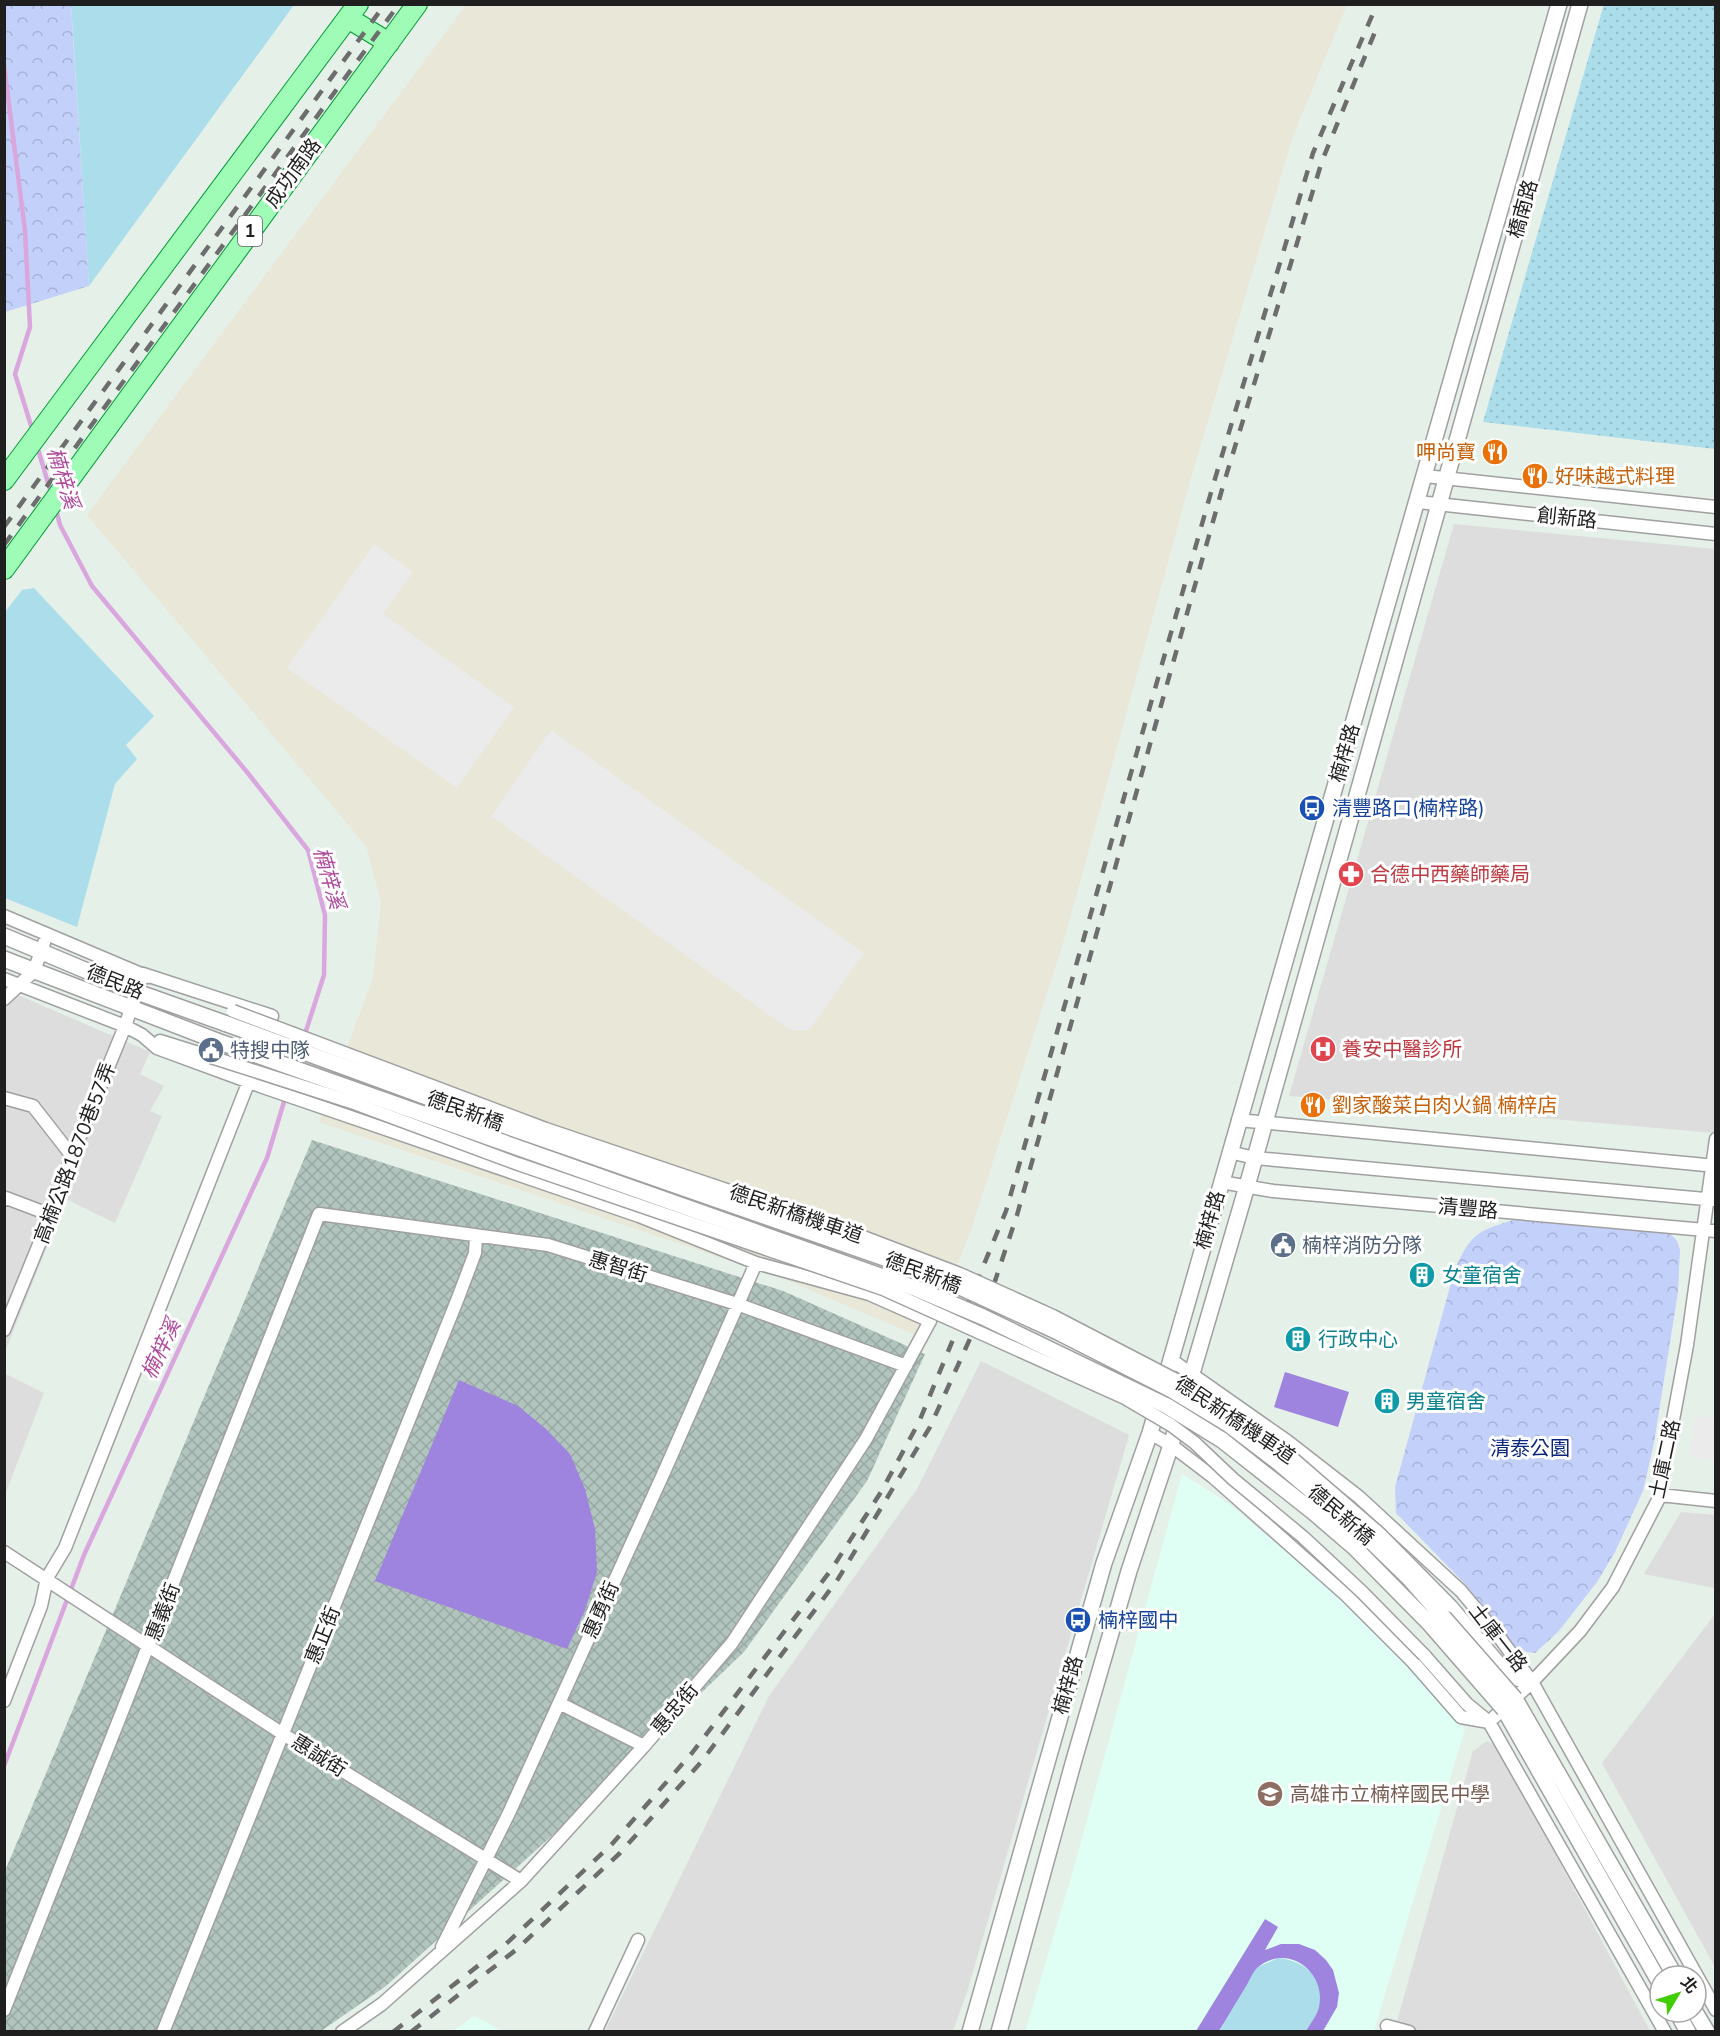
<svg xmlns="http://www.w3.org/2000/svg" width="1720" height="2036" font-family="'Nunito Sans','Noto Sans TC',sans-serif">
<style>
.residential{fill:#dcdddc}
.industrial{fill:#e9e7d7}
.education{fill:#dffff5}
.construction{fill:url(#construction-cross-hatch)}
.grass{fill:#abdeea}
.park{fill:url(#park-crowns)}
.garden{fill:url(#garden-dots)}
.pitch{fill:#9e83df}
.parking{fill:#ebebeb}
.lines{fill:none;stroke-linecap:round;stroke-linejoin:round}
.stream{stroke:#d9a6de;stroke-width:4.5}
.minor-casing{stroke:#a0a0a0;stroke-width:15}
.tertiary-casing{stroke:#a0a0a0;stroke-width:18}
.primary-casing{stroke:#009a36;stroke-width:22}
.minor{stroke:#fff;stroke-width:12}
.tertiary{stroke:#fff;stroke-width:15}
.primary{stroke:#9efcb6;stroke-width:20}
.rail{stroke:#6d6d6d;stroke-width:4.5;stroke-dasharray:12 12;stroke-linecap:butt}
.minor-bridge-casing{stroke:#a0a0a0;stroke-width:15;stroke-linecap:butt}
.tertiary-bridge-casing{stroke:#a0a0a0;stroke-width:18;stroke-linecap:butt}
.minor-bridge{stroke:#fff;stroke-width:12}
.tertiary-bridge{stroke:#fff;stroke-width:15}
.labels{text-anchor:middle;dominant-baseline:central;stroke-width:6;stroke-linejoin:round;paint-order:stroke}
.shield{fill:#fff;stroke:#626262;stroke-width:1.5}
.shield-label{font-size:18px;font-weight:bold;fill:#1f1f1f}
.street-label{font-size:20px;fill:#1f1f1f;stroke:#fff}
.food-label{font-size:20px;fill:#c56008;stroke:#fff;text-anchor:start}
.transit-label{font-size:20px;fill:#164399;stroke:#fff;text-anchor:start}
.health-label{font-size:20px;fill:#be3a42;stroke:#fff;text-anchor:start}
.service-label{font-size:20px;fill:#4e5e75;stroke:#fff;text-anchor:start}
.culture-label{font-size:20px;fill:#0d838f;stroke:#fff;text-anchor:start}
.park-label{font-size:20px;fill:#0b267f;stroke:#fff}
.education-label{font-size:20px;fill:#785e54;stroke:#fff;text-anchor:start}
.water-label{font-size:21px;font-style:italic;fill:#b04a9d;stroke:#fff}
</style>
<defs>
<pattern id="construction-cross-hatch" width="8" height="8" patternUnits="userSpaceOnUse" patternTransform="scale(1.5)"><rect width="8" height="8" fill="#b1c5be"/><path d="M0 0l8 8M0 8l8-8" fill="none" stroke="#98a9a3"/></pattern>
<pattern id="park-crowns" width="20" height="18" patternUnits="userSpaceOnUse" patternTransform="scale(1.5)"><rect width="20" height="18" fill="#c3d0fa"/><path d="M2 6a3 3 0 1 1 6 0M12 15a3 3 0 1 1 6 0" fill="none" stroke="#a7b2d6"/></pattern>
<pattern id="garden-dots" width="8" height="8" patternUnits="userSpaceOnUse" patternTransform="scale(1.5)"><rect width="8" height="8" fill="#abdeea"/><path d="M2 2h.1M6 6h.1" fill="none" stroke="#93bec8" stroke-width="1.8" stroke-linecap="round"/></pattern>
</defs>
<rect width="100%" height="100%" fill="#e5f0e9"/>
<path class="residential" d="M 1454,524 L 1715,549 L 1715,1133 L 1289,1096 Z
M 4,989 L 150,1052 L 140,1074 L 164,1086 L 150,1111 L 162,1116 L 115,1223 L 66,1199 L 5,1352 Z
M 981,1361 L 1129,1435 L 967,1992 L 953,2031 L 605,2031 L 769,1696 L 917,1489 Z
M 4,1373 L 44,1393 L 5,1495 L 4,1495 Z
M 1681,1512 L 1715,1515 L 1715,1588 L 1644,1574 Z
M 1715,1614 L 1715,1967 L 1602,1763 Z
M 1487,1741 L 1498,1747 L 1650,2031 L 1394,2032 L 1473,1751 Z"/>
<path class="industrial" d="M 466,5 L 1347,5 L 1293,136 L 1191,478 L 1064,940 L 971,1230 L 928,1340 L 784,1279 L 319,1122 L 373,978 L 381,902 L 366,846 L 87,515 Z"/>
<path class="education" d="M 1182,1474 L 1225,1501 L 1343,1598 L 1465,1729 L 1374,2031 L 1025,2032 L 1076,1860 Z
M 474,2016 L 502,2031 L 453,2031 Z"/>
<path class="construction" d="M 312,1140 L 783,1291 L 925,1354 L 867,1481 L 744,1652 L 545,1842 L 386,1986 L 321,2031 L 5,2032 L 5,1871 Z"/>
<path class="grass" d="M 71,5 L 294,5 L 89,286 L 73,33 Z
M 34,588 L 154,716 L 126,745 L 137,759 L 115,784 L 77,927 L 5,898 L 5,612 L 22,590 Z
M 1278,1958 C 1304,1960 1330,1980 1318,2010 C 1315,2017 1310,2025 1306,2031 L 1219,2032 L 1256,1968 Z"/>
<path class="park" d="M 5,4 L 71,5 L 89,286 L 5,312 Z
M 1520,1218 L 1670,1233 L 1677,1241 L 1680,1250 L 1678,1292 L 1654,1443 L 1643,1491 L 1615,1552 L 1597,1582 L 1558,1632 L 1535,1653 L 1521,1651 L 1510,1642 L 1467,1586 L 1396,1513 L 1395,1487 L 1454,1272 C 1472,1230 1479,1231 1520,1218 Z"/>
<path class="garden" d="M 1604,4 L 1715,5 L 1715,449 L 1483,422 Z"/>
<path class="pitch" d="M 1285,1372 L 1349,1392 L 1338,1427 L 1274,1407 Z
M 459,1380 L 518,1406 L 546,1429 L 570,1454 L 585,1489 L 595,1529 L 597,1572 L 585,1610 L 567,1649 L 375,1581 Z
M 1265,1919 L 1278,1927 L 1265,1950 L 1281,1944 L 1299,1944 L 1315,1950 L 1326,1960 L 1333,1970 L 1339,1993 L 1337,2007 L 1323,2031 L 1306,2031 C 1310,2024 1317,2015 1319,2007 C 1327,1971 1286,1942 1257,1968 C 1252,1973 1249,1982 1245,1988 C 1236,2002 1228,2017 1219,2031 L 1196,2031 Z"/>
<path class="parking" d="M 374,544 L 413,572 L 383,614 L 514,707 L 457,788 L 287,668 Z
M 551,730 L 864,953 L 810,1029 L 800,1031 L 789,1029 L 491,816 Z
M 1695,1416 L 1715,1419 L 1715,1460 L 1690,1457 Z"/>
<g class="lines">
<path class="stream" d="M 4,65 L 25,231 L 30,327 L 15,374 L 33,432
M 37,446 L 52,496
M 56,509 L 60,525 L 92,586 L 247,772 L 308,850 L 325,915 L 324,975 L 304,1037
M 4,1766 L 84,1555 L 267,1158 L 290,1082"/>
<defs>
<path id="minor" d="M 1425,476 L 1716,507
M 1418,502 L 1716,534
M 4,916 L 148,977
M 4,979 L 125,1026 L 142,1035 L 157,1048 L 263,1087 L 639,1216 L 756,1263 L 869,1294 L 930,1321 L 866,1439 L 732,1643 L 644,1746 L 521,1881 L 382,2004 L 342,2032
M 4,999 L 34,971 L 44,943
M 160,1041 L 211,1057
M 4,1098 L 33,1106 L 72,1156
M 1238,1120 L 1716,1166
M 1229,1152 L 1255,1158 L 1716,1200
M 1221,1182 L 1273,1191 L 1716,1231
M 4,1200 L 6,1198 L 51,1215
M 4,1330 L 51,1215 L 72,1156 L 125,1026 L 143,974
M 1170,1359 L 1287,1441 L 1359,1497 L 1461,1591 L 1497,1634 L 1532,1682 L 1716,2010
M 1150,1433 L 1171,1445 L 1213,1477 L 1346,1595 L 1413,1662 L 1461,1717 L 1489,1722
M 1660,1495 L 1716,1501
M 4,1552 L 283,1734 L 521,1881
M 1451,1606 L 1501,1665 L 1518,1680 L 1532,1682
M 1424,1655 L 1467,1704 L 1489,1722 L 1665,2032
M 4,1701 L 41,1606 L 47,1578 L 65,1548 L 249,1081 L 272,1016 L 143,974
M 559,1703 L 644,1746
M 1489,1722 L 1532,1682 L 1580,1631 L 1613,1587 L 1658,1500 L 1687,1345 L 1716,1139
M 442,1947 L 509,1813 L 665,1470 L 756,1263
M 4,2010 L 319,1214 L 548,1245 L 737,1304 L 906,1366
M 1387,2026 L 1409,2032
M 163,2032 L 458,1298 L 475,1253 L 476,1237
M 595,2032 L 638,1940"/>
<path id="tertiary" d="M 4,936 L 137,992 L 227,1024
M 4,959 L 217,1041
M 1515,1699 L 1675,1976
M 1504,1709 L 1660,1983
M 1677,2012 L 1688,2032
M 1695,2012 L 1707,2032
M 970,2032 L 1104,1563 L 1150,1433 L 1559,4
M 999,2032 L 1074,1760 L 1129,1571 L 1171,1445 L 1247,1186 L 1580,4"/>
<path id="primary" d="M 348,18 L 389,43
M 4,480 L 358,4
M 4,569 L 417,4"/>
</defs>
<use href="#minor" class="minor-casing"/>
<use href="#tertiary" class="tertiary-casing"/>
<use href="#primary" class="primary-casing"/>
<use href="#minor" class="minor"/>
<use href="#tertiary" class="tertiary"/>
<use href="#primary" class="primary"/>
<path class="rail" d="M 4,527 L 385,4
M 4,545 L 399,4
M 393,2032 L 506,1944 L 612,1844 L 692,1753 L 831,1570 L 881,1492 L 919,1422 L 1006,1211 L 1214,482 L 1313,153 L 1377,4
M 411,2032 L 517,1949 L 620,1853 L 702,1761 L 838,1579 L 930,1427 L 992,1290 L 1017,1215 L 1223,486 L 1322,161 L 1377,27"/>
<defs>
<path id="minor-bridge" d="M 233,1011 L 546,1129 L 845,1230 L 960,1274 L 1053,1316 L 1203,1394 L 1283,1450 L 1380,1534 L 1451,1606
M 211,1057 L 351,1102 L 518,1164 L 883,1289 L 1125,1398 L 1171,1425 L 1195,1443 L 1233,1479 L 1303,1537 L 1362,1592 L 1424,1655"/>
<path id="tertiary-bridge" d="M 227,1024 L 503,1125 L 936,1276 L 1058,1332 L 1172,1390 L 1228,1424 L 1279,1463 L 1372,1542 L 1409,1578 L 1515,1699
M 217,1041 L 917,1289 L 983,1317 L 1167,1406 L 1222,1440 L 1312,1511 L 1354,1547 L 1430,1624 L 1504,1709"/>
</defs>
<use href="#minor-bridge" class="minor-bridge-casing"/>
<use href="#tertiary-bridge" class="tertiary-bridge-casing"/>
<use href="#minor-bridge" class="minor-bridge"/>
<use href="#tertiary-bridge" class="tertiary-bridge"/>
</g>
<defs>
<symbol id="restaurant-disc" viewBox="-11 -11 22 22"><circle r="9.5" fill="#e8710a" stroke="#fff"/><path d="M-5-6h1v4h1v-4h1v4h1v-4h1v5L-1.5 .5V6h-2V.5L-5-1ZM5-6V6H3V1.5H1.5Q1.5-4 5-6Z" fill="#fff"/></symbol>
<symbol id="bus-disc" viewBox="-11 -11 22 22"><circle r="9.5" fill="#1a4fb4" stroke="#fff"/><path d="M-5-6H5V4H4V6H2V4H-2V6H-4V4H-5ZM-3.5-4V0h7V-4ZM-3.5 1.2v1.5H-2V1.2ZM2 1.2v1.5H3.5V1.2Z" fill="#fff"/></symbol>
<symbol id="pharmacy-disc" viewBox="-11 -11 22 22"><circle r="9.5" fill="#e0444e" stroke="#fff"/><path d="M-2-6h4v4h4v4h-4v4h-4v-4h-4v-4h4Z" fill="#fff"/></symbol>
<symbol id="hospital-disc" viewBox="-11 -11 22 22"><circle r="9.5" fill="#e0444e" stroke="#fff"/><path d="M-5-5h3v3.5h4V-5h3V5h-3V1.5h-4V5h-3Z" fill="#fff"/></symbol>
<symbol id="civic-disc" viewBox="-11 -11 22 22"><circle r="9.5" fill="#5c6f8a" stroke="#fff"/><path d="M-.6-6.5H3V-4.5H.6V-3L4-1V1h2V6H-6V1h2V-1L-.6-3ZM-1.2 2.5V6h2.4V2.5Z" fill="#fff"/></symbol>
<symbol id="building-disc" viewBox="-11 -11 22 22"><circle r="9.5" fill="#0f9aa8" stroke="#fff"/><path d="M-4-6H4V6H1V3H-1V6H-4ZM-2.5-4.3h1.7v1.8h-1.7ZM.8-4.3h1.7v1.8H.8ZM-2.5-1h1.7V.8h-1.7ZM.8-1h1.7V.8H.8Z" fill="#fff"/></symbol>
<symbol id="school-disc" viewBox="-11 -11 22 22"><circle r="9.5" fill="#8d6e63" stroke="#fff"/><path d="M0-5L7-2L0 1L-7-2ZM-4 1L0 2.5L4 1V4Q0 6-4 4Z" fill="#fff"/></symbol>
</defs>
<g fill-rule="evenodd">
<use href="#restaurant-disc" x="1480" y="437" width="30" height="30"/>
<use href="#restaurant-disc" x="1520" y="461" width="30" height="30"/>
<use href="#bus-disc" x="1297" y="793" width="30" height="30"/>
<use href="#pharmacy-disc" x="1336" y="859" width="30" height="30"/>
<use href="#hospital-disc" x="1308" y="1034" width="30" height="30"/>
<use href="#civic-disc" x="196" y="1035" width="30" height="30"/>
<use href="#restaurant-disc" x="1298" y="1090" width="30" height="30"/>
<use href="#civic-disc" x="1268" y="1230" width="30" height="30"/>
<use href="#building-disc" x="1407" y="1260" width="30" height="30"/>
<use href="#building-disc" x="1283" y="1324" width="30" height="30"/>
<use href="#building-disc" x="1372" y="1386" width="30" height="30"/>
<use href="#bus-disc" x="1063" y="1605" width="30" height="30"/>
<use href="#school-disc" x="1255" y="1779" width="30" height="30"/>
</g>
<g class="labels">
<rect class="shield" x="238" y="216" width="24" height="30" rx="4.5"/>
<g class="shield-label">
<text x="250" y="231">1</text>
</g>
<g class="street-label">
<text transform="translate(293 173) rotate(-54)">成功南路</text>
<text transform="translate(1523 209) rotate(-74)">橋南路</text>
<text transform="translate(1567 518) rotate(6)">創新路</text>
<text transform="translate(1345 753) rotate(-74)">楠梓路</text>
<text transform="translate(115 982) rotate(22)">德民路</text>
<text transform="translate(465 1111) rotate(20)">德民新橋</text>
<text transform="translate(75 1153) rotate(-69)">高楠公路1870巷57弄</text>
<text transform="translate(1468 1209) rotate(5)">清豐路</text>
<text transform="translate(796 1214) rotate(19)">德民新橋機車道</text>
<text transform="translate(1210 1220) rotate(-74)">楠梓路</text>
<text transform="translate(618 1267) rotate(17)">惠智街</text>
<text transform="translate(923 1273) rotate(21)">德民新橋</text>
<text transform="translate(1235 1420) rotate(34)">德民新橋機車道</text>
<text transform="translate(1665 1459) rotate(-78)">土庫二路</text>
<text transform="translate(1341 1515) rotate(41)">德民新橋</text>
<text transform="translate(601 1610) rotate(-66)">惠勇街</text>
<text transform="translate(163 1612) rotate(-69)">惠義街</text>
<text transform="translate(323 1635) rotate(-68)">惠正街</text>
<text transform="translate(1498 1638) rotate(52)">土庫一路</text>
<text transform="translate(1068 1685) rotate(-74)">楠梓路</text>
<text transform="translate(675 1709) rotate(-50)">惠忠街</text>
<text transform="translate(319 1756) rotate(32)">惠誠街</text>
</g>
<g class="food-label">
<text x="1476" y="452" text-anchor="end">呷尚寶</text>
<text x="1555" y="476">好味越式料理</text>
<text x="1332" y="1105">劉家酸菜白肉火鍋 楠梓店</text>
</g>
<g class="transit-label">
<text x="1332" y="808">清豐路口(楠梓路)</text>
<text x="1098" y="1620">楠梓國中</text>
</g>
<g class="health-label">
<text x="1370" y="874">合德中西藥師藥局</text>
<text x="1342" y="1049">養安中醫診所</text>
</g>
<g class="service-label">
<text x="230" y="1050">特搜中隊</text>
<text x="1302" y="1245">楠梓消防分隊</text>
</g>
<g class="culture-label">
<text x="1442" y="1275">女童宿舍</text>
<text x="1318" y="1339">行政中心</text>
<text x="1406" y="1401">男童宿舍</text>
</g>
<g class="park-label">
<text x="1530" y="1448">清泰公園</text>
</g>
<g class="education-label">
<text x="1290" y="1794">高雄市立楠梓國民中學</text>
</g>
<g class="water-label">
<text transform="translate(63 478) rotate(73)">楠梓溪</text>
<text transform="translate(329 878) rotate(74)">楠梓溪</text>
<text transform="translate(161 1349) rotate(-65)">楠梓溪</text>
</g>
</g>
<rect width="1720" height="2036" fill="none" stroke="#1f1f1f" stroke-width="12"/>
<g transform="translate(1678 1994) rotate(51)"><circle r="28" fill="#ffffff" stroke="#a5a5a5" stroke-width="1.5"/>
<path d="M0-4.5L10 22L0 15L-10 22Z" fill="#41ce00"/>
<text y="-9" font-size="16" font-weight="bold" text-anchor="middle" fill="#1f1f1f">北</text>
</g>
</svg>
